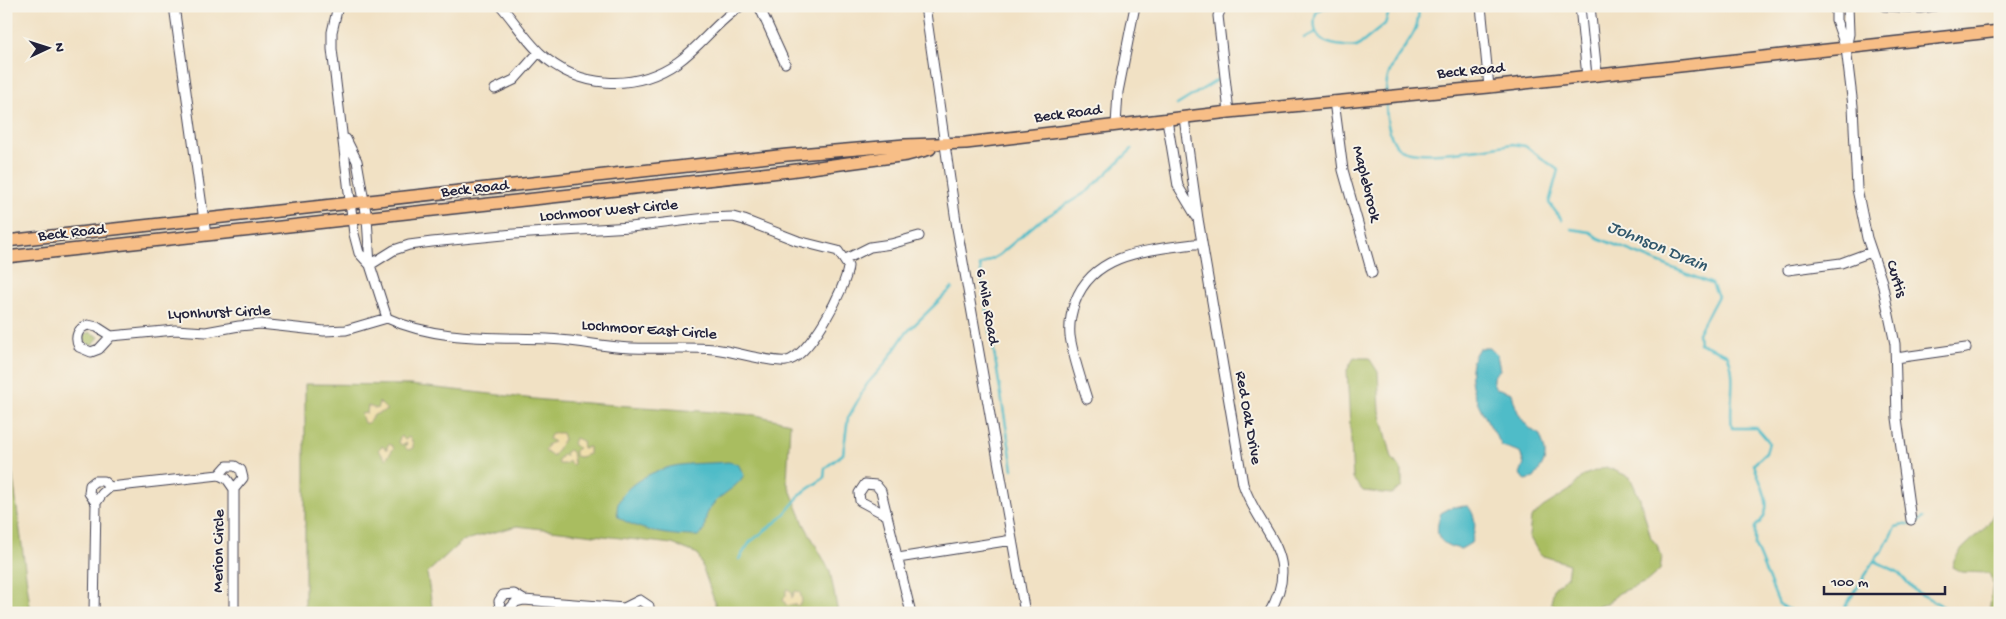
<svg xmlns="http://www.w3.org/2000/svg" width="2006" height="619" font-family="'Gochi Hand',sans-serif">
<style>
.green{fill:#a9bd61;stroke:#66704e}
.sand{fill:#eeda9e;stroke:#887e6c}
.water{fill:#4fbcc8;stroke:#386f82}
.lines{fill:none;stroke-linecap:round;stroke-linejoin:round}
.stream{stroke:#4fbcc8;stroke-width:2.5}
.minor-casing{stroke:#413f50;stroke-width:11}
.major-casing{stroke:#413f50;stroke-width:14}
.minor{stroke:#fff;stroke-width:9}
.major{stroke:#f7be87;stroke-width:11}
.labels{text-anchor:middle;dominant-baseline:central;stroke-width:4;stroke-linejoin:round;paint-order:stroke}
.street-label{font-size:16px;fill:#22223b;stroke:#f7f3e8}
.water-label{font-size:18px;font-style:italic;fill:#32586c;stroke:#f7f3e8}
</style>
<rect width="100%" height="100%" fill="#f7f3e8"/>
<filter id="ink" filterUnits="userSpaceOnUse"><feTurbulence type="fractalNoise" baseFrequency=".02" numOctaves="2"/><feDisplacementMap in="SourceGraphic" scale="10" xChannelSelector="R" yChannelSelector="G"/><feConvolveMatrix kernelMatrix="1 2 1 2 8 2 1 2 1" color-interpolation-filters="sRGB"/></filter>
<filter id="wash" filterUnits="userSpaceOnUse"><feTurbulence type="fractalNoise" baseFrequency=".0096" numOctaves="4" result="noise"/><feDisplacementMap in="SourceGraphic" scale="20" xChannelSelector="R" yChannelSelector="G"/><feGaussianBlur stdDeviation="1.12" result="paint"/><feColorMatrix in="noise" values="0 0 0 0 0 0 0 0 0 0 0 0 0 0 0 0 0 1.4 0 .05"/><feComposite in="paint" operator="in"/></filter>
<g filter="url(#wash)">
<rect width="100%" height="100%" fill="#f1e1c4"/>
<path class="green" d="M 89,332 L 99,337 L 93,344 L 89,345 L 83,339 L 84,335 Z
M 1354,358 L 1369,358 L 1378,372 L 1380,411 L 1392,458 L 1402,471 L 1402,487 L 1391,494 L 1363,491 L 1353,479 L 1347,370 Z
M 6,383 L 9,448 L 31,613 L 6,613 Z
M 305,384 L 410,385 L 544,400 L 756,415 L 790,423 L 787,482 L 804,524 L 830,571 L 838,613 L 716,613 L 715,603 L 698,554 L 672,544 L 517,526 L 462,541 L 427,573 L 433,613 L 305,613 Z
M 1606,467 L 1630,477 L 1640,499 L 1651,538 L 1657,545 L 1662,556 L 1660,570 L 1646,582 L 1619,593 L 1606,604 L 1578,612 L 1559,610 L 1551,603 L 1554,588 L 1567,577 L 1569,564 L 1540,555 L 1529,536 L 1531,518 L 1543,507 L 1570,490 L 1584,475 Z
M 2000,505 L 2000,613 L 1989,613 L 1993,583 L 1989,573 L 1961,572 L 1952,567 C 1957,546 1978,539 1989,522 C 1993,516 1995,509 2000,505 Z"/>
<path class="sand" d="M 379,402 L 387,410 L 374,415 L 368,423 L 364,423 L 361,414 L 367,413 L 368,406 L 377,409 Z
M 552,433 L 562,433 L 564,439 L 553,457 L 545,451 L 548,444 L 554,442 L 549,439 Z
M 401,436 L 405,440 L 409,437 L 413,443 L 413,448 L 408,450 L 405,447 L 407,443 L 402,445 L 398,442 Z
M 575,438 L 582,441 L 583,448 L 589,447 L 589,454 L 580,457 L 575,456 L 575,450 L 578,448 L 573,444 Z
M 390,444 L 394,448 L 386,459 L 378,450 L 382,446 L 387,450 L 387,446 Z
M 569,450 L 572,452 L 574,464 L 571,465 L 569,461 L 565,464 L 559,464 L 558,461 L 562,455 L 566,456 L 565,452 Z
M 788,589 L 792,593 L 792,598 L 795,591 L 800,592 L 802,601 L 798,606 L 793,604 L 787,606 L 783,600 L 786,595 L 786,590 Z"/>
<path class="water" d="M 1479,348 L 1490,348 L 1497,355 L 1500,370 C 1493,376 1490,379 1496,388 L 1512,393 C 1516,412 1523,426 1540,435 C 1548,456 1547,460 1534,478 L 1526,480 L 1520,475 L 1524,464 L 1520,452 L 1502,446 C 1486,416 1456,381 1479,348 Z
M 728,462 L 738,464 L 744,475 C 736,490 716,495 708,512 C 705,517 705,525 704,531 L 698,536 C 671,536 641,532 618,517 C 611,494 643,475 663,469 C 683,462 707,464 728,462 Z
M 1468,506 C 1477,517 1476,529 1471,543 L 1461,549 C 1438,545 1433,535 1441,513 L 1452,507 Z"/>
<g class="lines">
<path class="stream" d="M 1337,6 L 1323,8 L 1316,13 C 1308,44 1333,46 1357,47 L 1385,24 L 1391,6
M 1304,38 L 1315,33
M 1386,93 C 1385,54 1423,43 1418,6
M 1386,101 C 1386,114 1388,134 1396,145 C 1410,163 1490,147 1513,144 L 1525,146 L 1558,170 L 1549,203 L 1562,220
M 1177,105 L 1219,79
M 1571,229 L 1590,232 L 1598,238 L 1712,284 L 1718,296 L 1698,333 L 1699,343 L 1727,354 C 1738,376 1728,403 1732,428 L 1757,428 L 1769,442 L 1766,453 L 1754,464 C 1760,486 1778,509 1755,527 L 1755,546 L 1779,604 L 1795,613
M 1013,469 L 980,266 L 999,255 L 1038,222 L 1088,191 L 1132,149
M 739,559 L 750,542 L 781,518 L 802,493 L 824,478 L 825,468 L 843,454 L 848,418 L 867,384 L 884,365 L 905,334 L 952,288
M 1875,561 L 1898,572 L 1915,591 L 1939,604 L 1950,613
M 1841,613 L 1877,557 L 1882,552 L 1895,527 L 1918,522 L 1923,518"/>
</g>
</g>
<g filter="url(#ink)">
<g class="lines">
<defs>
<path id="minor" d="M 174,6 L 206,235
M 338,6 L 332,32 L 332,49 L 354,234 L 359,253 L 370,265
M 501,6 C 514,21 526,40 540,53 C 578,89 635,92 678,62 C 701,46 717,21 741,6
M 759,6 L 785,63
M 925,6 L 957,228 L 1025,613
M 1222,6 L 1218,16 L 1229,112
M 1481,6 L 1489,87
M 1580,6 L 1587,77
M 1590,6 L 1597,75
M 1836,6 L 1836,20 L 1846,48 L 1853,106 L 1857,189 L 1867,238 L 1882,282 L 1895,344 L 1897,418 L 1911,520
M 1884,6 L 1920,8 L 1935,6
M 1846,48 L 1849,34 L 1848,6
M 495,89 L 514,80 L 539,52
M 1334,101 L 1343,170 L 1372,273
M 1184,118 L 1198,219 L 1243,484 C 1259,533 1304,554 1269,613
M 1167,120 L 1178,186 L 1196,216
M 1116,125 L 1118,92 L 1135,6
M 346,139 L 357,161 L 367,218 L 370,265 L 387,318
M 846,259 L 870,247 L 891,244 L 919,236
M 370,265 L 394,250 L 409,245 L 432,242 L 514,234 L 631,227 L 706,218 L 733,217 L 744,220 L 798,241 L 838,251 L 848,266 C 847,287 808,359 786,361 C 769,363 734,351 714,349 C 687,347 658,349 631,348 C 603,347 575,340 547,339 C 494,337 436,341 387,318
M 1788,270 L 1841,263 L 1871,252
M 88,325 L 97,327 L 111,336 L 99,349 L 91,352 L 79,347 C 74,337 78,328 88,325 Z
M 111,336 L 175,330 L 206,332 L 239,326 L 260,324 L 324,331 L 346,330 L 387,318
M 1896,358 L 1966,348
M 1087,399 C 1081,379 1073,357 1070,336 C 1069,325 1071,313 1075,302 C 1094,250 1155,250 1202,243
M 219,475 L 227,466 L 235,466 L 241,470 L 243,478 L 234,489
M 96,503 L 89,493 L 90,485 L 95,481 L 103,481 L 110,487
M 886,515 L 860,501 L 859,493 L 865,484 L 876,485 L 881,491 L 911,613
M 898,558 L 1012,540
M 624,608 L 640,600 L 649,606 L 649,613
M 94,613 L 96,503 L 102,494 L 110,487 L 219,475 L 227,479 L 234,489 L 234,613
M 501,613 L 499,601 L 503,595 L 514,594 L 524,600
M 506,613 L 516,602 L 524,600 L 624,608 L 637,613"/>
<path id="major" d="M 6,241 L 787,155 L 905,145 L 966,143 L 1229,112 L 1489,87 L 2000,31
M 6,257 L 789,171 L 907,155 L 930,149"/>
</defs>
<use href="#minor" class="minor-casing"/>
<use href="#major" class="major-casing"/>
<use href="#minor" class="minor"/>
<use href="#major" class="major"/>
</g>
</g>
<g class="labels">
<g class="street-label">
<text transform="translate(1471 72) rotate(-5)">Beck Road</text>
<text transform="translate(1068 115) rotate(-7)">Beck Road</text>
<text transform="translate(1365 184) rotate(76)">Maplebrook</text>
<text transform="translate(475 190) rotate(-6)">Beck Road</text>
<text transform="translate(609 212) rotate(-5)">Lochmoor West Circle</text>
<text transform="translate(72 234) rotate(-6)">Beck Road</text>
<text transform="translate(1895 279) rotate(73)">Curtis</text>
<text transform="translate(986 307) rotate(80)">6 Mile Road</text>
<text transform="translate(219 314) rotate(-2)">Lyonhurst Circle</text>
<text transform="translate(649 331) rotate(4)">Lochmoor East Circle</text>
<text transform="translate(1247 418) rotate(80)">Red Oak Drive</text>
<text transform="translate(220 551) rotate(-89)">Merion Circle</text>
</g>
<g class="water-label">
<text transform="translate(1657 247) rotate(23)">Johnson Drain</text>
</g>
</g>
<rect width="2006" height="619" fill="none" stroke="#f7f3e8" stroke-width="25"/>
<g transform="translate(48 48) rotate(86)" stroke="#f7f3e8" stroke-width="4" paint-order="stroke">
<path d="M0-4L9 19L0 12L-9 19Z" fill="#22223b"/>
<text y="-8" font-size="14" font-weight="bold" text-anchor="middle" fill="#22223b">N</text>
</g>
<path d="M1824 586v8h121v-8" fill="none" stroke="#22223b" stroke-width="2.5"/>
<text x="1831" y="586" font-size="15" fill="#22223b" stroke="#f7f3e8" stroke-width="4" paint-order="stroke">100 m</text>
</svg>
